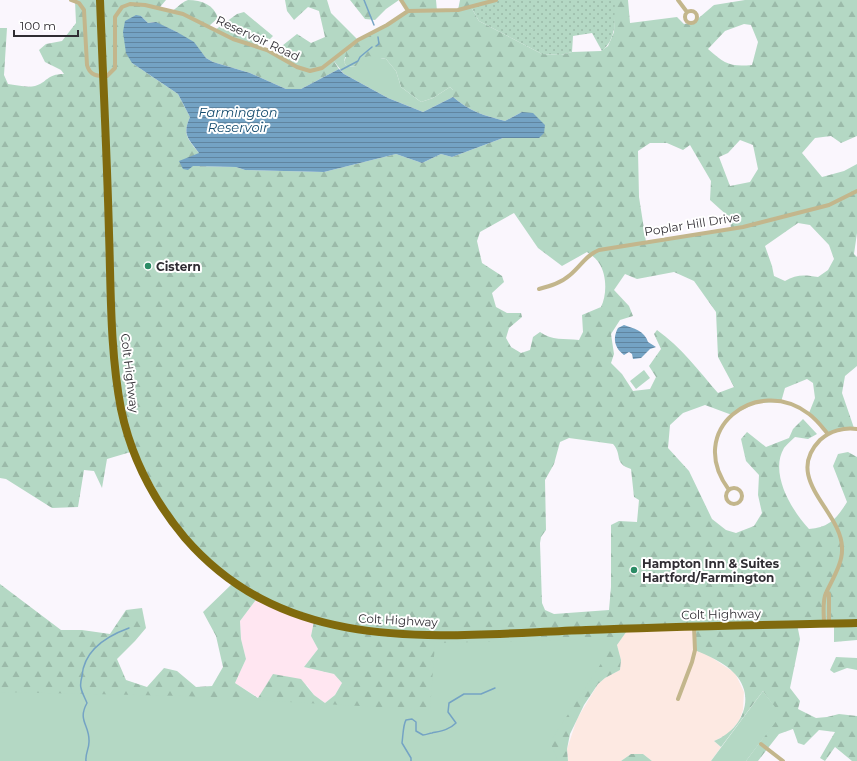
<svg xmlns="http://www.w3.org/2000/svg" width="857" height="761" font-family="Montserrat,sans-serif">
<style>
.commercial{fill:#fde9e2}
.industrial{fill:#ffe6f1}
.grass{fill:url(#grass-dots)}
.forest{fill:url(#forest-firs);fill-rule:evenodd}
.park{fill:#b4d8c4}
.water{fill:url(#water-rules)}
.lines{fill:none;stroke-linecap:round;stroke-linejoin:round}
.stream{stroke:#74a3c4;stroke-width:1.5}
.street{stroke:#c3b68c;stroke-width:4}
.highway{stroke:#806a0e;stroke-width:8}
.poi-dot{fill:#2b8c65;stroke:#fff;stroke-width:1.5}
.labels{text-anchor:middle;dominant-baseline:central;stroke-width:4;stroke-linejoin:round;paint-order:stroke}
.street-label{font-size:12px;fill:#302d33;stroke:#fff}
.poi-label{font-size:12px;font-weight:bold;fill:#302d33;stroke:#fff;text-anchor:start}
.water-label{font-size:13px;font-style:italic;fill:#134b6d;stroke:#fff}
</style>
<defs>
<pattern id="grass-dots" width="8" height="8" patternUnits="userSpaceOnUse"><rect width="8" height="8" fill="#b4d8c4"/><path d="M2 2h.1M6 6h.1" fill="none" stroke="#9bbaa9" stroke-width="1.8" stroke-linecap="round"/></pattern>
<pattern id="forest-firs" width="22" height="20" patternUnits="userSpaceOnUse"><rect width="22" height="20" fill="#b4d8c4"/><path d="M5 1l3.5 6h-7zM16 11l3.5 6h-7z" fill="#9bbaa9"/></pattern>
<pattern id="water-rules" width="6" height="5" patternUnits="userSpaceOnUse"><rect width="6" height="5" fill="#74a3c4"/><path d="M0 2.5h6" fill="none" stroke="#6085a0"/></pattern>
</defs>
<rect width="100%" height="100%" fill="#faf6fd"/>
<path class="commercial" d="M 694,626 L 711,657 L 735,673 L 744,692 L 743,710 L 739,721 L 728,734 L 714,741 L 721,747 L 711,761 L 652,761 L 643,754 L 631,754 L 621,761 L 568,761 L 567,749 L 577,719 L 598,684 L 605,678 L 620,670 L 621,660 L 617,645 L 629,628 Z"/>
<path class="industrial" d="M 258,597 L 314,621 L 311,636 L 318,649 L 304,667 L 334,674 L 342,683 L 335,695 L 325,703 L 314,695 L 307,685 L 259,698 L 235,683 L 246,659 L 241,639 L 240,621 Z"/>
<path class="grass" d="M 496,0 L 615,0 C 615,19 617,38 602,51 L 592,33 L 573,36 L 572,52 L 561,55 L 542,54 L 479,21 L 471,7 Z"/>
<path class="forest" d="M 71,0 L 166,0 L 160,7 L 172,11 C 177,8 183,1 188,0 C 202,0 214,5 218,18 L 209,26 L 215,30 L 237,14 L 244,12 L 273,36 L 261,48 L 273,53 L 297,34 L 311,43 L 325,37 L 319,11 L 308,7 L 294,20 L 287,11 L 285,0 L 327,0 L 331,13 L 358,40 L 408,11 L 401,0 L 436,0 L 437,11 L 458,10 L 460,0 L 496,0 L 471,7 L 479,21 L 542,54 L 561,55 L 572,52 L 601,51 L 608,46 L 614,32 L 615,0 L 628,0 L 630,23 L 677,17 L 684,24 L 694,22 L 714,5 L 745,0 L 857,0 L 857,136 L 841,143 L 831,136 L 815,138 L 802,153 L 822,177 L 844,171 L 857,164 L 857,233 L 854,254 L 857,257 L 857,366 L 845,376 L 842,393 L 854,428 L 828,434 L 809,413 L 815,398 L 813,383 L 807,379 L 785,388 L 781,402 L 756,403 L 732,415 L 705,405 L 683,413 L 670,425 L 668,448 L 689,471 L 712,519 L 726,530 L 736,533 L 754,526 L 762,513 L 758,495 L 759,475 L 746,461 L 741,439 L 747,432 L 766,447 L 789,438 L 793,429 L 803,419 L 817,434 L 808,439 L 795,437 C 791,441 787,444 784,448 C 769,473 792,511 809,529 C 829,528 837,518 847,502 L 833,466 L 838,454 L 848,452 L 857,457 L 857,640 L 834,642 L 834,624 L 797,624 L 800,639 L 790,688 L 800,701 L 798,709 L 816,718 L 827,717 L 839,714 L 857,716 L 857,761 L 852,761 L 835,747 L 825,761 L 820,758 L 835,732 L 819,730 L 804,745 L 798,743 L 793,729 L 779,734 L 758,761 L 746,761 L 780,715 L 763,691 L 721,747 L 714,741 C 741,731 757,698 735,674 C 724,662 708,656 695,650 L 694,626 L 629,628 L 617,645 L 621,660 L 620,670 L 605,678 L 598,684 L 584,705 L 570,734 L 567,749 L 568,761 L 0,761 L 0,584 L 61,630 L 82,630 L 110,634 L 126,610 L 142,608 L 146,628 L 135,641 L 117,659 L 126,680 L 147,687 L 164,668 L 177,671 L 196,687 L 212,686 L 223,667 L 216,636 L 203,612 L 234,582 L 178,529 L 134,451 L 107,459 L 102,488 L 94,471 L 84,470 L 78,507 L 52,508 L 6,479 L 0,478 L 0,28 L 7,28 L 4,75 L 8,84 C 16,85 27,88 35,86 C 47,83 46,74 64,74 L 61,70 L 45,62 L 39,50 L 46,44 L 62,41 L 76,23 L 75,1 ZM 141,16 L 148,23 L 154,22 L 177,32 L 195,45 L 206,58 L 213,62 L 250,73 L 286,89 L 301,89 L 339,69 L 333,60 L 346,57 L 344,62 L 347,67 L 356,66 L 381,58 L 386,59 L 396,71 L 401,87 L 421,102 L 433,98 L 450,87 L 453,90 L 453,97 C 469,111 485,116 505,121 L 522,112 L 539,138 L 503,138 L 452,157 L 441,154 L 422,163 L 396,154 L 324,172 L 245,170 L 236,167 L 193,166 L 199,153 C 188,139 182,135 190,117 L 178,94 L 132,63 ZM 744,24 L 751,25 L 758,42 L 752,65 C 730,67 725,64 708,49 L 725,31 ZM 740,140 L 753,145 L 758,169 L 750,182 L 730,186 L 719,157 L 728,153 ZM 650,143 L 667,143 L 683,150 L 690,145 L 711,181 L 710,200 L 730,218 L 731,228 L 646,242 L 639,197 L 638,151 ZM 514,213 L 538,248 L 562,266 L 587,252 C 591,255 597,259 599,263 C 607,275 607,295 601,307 L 582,315 L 583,332 L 579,340 C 564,338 552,341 540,332 L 533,337 L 530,350 L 521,353 L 511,347 L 506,338 L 509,328 L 522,317 L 521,313 L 507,313 L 496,307 L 492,293 L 504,282 L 502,276 L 482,263 L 477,241 L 480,232 ZM 798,223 L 810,225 L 829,245 L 834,259 L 828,270 L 818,277 C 806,275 796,274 785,281 L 774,276 L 772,266 L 765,246 ZM 674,272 L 694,281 L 716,312 L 718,357 L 734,387 L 718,393 C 698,370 681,347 657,330 L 654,334 L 661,349 L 649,366 L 656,377 L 650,389 L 633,391 L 622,374 L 611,363 L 614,354 L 611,334 L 620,320 L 633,316 L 629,306 L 614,290 L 625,274 L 637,279 ZM 569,438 L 613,444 C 623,455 613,463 631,469 L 634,497 L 639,500 L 637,522 L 619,521 L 611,525 L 611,587 L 609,610 L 554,614 L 545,610 L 542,603 L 540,543 L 541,537 L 546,530 L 545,480 L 554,464 L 560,442 ZM 258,597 L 314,621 L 311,636 L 318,649 L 304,667 L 334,674 L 342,683 L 335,695 L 325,703 L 314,695 L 301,679 L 273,674 L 258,698 L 235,683 L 246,659 L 241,639 L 240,621 Z
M 350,0 L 399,0 L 386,9 L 375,20 L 365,19 Z
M 836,657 L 857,658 L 857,670 L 847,668 L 834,673 L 830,670 Z
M 631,754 L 643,754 L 652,761 L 621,761 Z"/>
<path class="park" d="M 347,48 L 344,62 L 347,67 L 356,66 L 360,59 L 369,56 L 386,59 L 396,71 L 401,87 L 421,102 L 433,98 L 450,87 L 453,90 L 453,97 L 423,112 L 388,98 L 344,74 L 333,60 Z
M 644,370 L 650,378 L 636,389 L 630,381 Z
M 617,639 L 550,742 L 558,761 L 0,761 L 0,692 L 184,696 L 430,710 L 435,643 Z
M 763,691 L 781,715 L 746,761 L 711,761 Z"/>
<path class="water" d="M 136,15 L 141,16 L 148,23 L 156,22 L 177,32 L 194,42 L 206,58 L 213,62 L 250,73 L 286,89 L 301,89 L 339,69 L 344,74 L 388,98 L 423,112 L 453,97 C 469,111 485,116 505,121 L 522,112 L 533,113 L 545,125 L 544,133 L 539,138 L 503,138 L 452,157 L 441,154 L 422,163 L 396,154 L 324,172 L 245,170 L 236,167 L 193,166 L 188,170 L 183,169 L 179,161 L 199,153 C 188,138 182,135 190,117 L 178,94 L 132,63 L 126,53 L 123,32 L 125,21 Z
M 624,325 C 633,328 645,331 648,342 L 656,347 L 650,349 L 641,358 L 633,359 L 632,354 L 629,352 L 624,355 C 615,348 612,339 618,328 Z"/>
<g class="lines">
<path class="stream" d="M 364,0 L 374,25
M 376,46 L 379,44 L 378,37
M 341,70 L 358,61 L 360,57 L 372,47
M 86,761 C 85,754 89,749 89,742 C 90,725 77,721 87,703 C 85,698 82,693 81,688 C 80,685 81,680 82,676 C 84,650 107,636 129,628
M 411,761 L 411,758 L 402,743 C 403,736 403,725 406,720 L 412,719 L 416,722 L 416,731 L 423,735 C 427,735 429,733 432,733 C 441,731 449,730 456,723 L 448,712 L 449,703 L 464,694 L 481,694 L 495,688"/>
<path class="street" d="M 71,0 L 79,3 L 84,10 L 87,65 C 90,76 97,76 107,76 L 115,68 L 115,17 L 122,7 L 130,4 L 145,5 L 183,14 L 233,39 L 267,50 L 297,67 L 310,71 L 322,68 L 358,40 L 387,25 L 408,11 L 458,10 L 496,0
M 401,0 L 408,11
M 678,0 L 687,12
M685 17a6 6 0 1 1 12 0a6 6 0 1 1-12 0Z
M 539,289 C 550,286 561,283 570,275 C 581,266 586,255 599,250 L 743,227 L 829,205 L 857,191
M726 496a8 8 0 1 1 16 0a8 8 0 1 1-16 0Z
M 729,490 C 684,430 757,374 809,414 C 817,420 822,427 828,434
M 827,592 L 829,594 L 829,624
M 824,624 C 824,615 822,601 826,593 C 832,580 843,563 842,548 C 842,511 782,479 820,440 C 830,431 844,427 857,429
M 678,699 L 692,662 L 695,650 L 694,627
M 761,744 L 783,761"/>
<path class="highway" d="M 100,0 C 103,78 107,155 109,233 C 111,291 110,352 121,409 C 131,457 154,501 185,538 C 290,659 443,635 586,630 C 676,626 767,625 857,623"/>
</g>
<g class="poi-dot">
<circle cx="148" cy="266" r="4"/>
<circle cx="634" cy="570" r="4"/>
</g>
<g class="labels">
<g class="street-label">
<text transform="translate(258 38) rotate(25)">Reservoir Road</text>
<text transform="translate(692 224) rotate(-9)">Poplar Hill Drive</text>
<text transform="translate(130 373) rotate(83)">Colt Highway</text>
<text transform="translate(721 614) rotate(-1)">Colt Highway</text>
<text transform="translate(398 620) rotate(3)">Colt Highway</text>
</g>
<g class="poi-label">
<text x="156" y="266">Cistern</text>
<text x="642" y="563">Hampton Inn &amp; Suites<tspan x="642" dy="14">Hartford/Farmington</tspan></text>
</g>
<g class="water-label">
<text x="238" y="112">Farmington<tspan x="238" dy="15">Reservoir</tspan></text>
</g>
</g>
<path d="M14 30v6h64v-6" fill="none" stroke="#302d33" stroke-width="2"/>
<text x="20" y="30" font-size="12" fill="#302d33" stroke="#ffffff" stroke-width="3" paint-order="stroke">100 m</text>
</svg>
